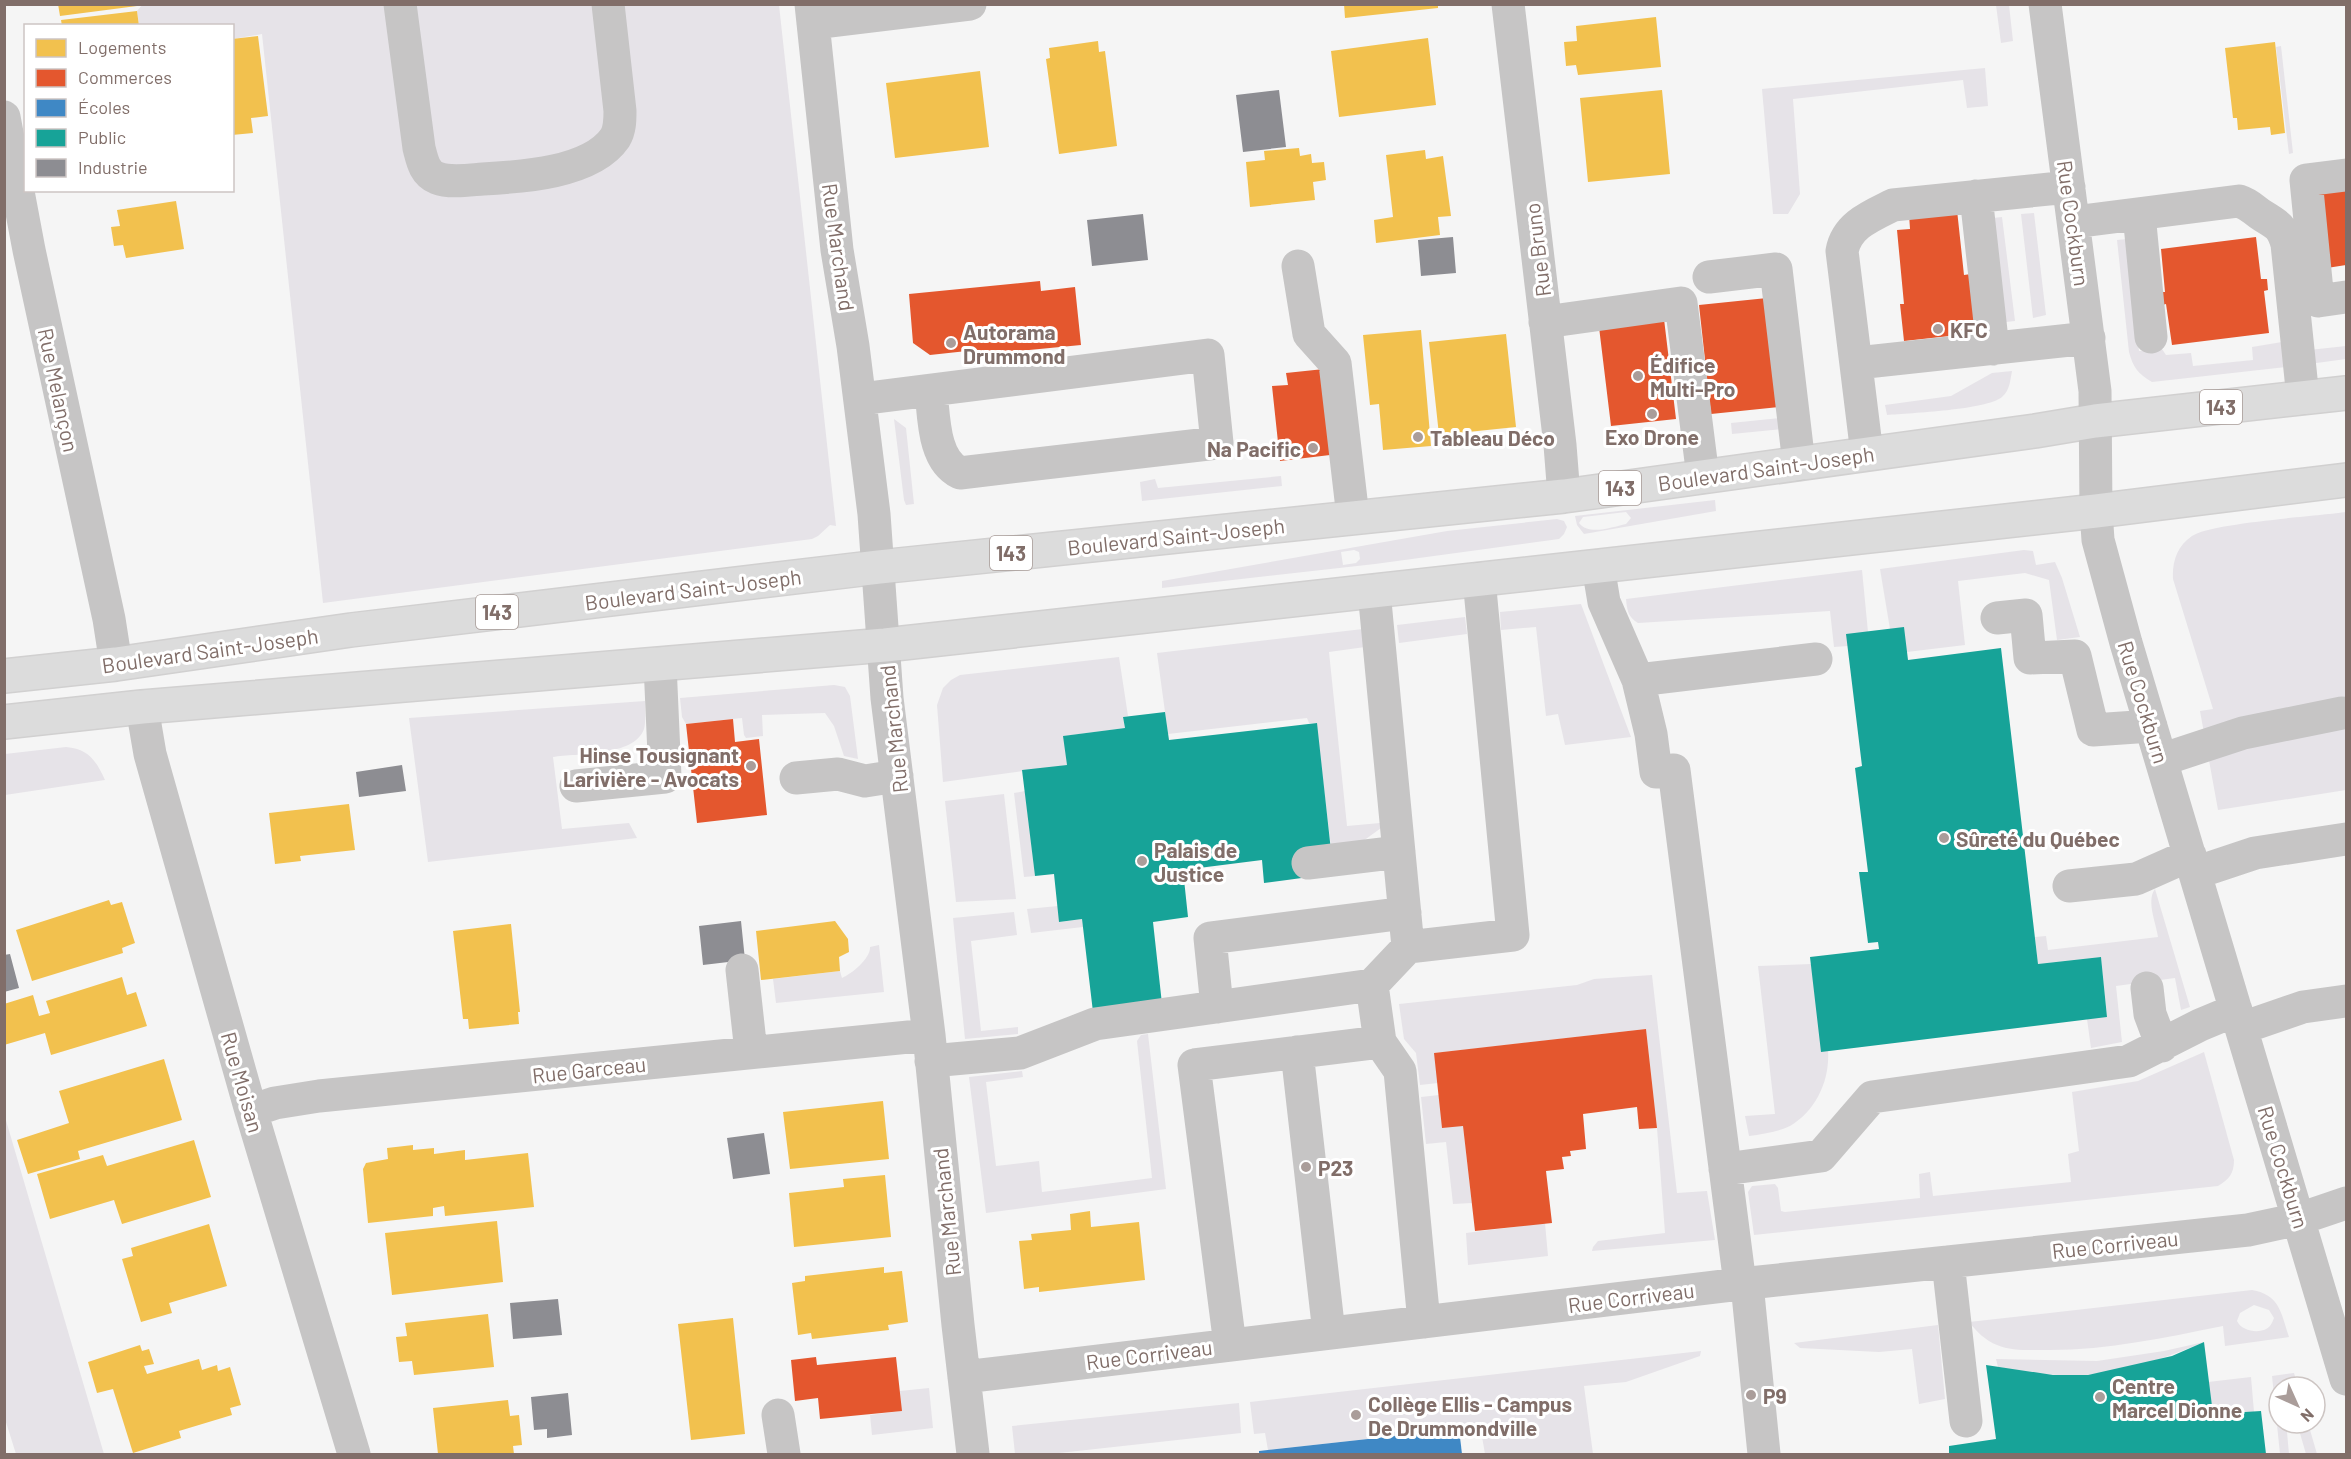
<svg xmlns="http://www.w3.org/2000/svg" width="2351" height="1459" font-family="Barlow,sans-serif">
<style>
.green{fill:#e6e3e8;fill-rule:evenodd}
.homes{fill:#f2c14e}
.shops{fill:#e4572e}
.schools{fill:#3f88c5}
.public{fill:#17a398}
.industry{fill:#8d8d92}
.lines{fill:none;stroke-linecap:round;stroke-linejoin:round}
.major-casing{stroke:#d1d0d0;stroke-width:36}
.minor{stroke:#c6c5c5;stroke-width:33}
.major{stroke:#dcdcdc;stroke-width:33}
.poi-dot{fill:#aa9d9a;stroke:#fff;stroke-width:2}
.labels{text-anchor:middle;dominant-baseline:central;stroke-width:6;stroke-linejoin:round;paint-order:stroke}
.shield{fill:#fff;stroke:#a79a96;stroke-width:1.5}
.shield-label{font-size:20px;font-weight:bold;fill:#816e69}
.street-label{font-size:21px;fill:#816e69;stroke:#fff}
.poi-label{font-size:21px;font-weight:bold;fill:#816e69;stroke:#fff;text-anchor:start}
</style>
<rect width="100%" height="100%" fill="#f5f5f5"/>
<path class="green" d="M 143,4 L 779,5 L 836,526 L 830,525 L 818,536 L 812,539 L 323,603 L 262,34 L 233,39 L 232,26 L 139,25 L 137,11 Z
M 1996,5 L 2009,5 L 2013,41 L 2001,43 Z
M 2281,46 L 2293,153 L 2289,154 L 2276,47 Z
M 1985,68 L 1988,106 L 1967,108 L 1963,80 L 1793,99 L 1800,194 L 1788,214 L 1773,214 L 1762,89 Z
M 2034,213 L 2046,315 L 2033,318 L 2021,214 Z
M 2002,217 L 2015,321 L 1997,323 L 1984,219 Z
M 2127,239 L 2139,351 L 2162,349 L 2166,355 L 2191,353 L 2193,366 L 2253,360 L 2252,347 L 2282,342 L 2286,367 L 2152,382 C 2138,374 2133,367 2129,352 L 2117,240 Z
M 2346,346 L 2346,359 L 2309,364 L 2309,350 Z
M 2012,371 C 2010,381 2010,390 2002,397 C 1986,410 1911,413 1887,415 L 1885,405 L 1951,396 L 1992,373 Z
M 1781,418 L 1782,429 L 1732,434 L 1731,423 Z
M 894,419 L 906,428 L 914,504 L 906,505 L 904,500 Z
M 1281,476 L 1282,486 L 1142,501 L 1140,482 L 1155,479 L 1158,488 Z
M 1715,500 L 1716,511 L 1584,534 L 1577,525 L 1575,516 ZM 1626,512 L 1631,518 L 1626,524 C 1612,527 1589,536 1579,523 L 1583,517 Z
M 2346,512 L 2346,790 L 2218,810 L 2200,711 L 2213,709 L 2173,579 C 2172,562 2177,546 2192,536 C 2210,523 2319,516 2346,512 Z
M 1557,519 L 1564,521 L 1567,527 L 1564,534 L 1559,539 L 1375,564 L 1162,588 L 1162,581 L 1447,531 ZM 1354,550 L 1359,552 L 1360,559 L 1356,563 L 1343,565 L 1341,552 Z
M 2024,550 L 2033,551 L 2036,565 L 2055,562 L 2062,578 L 2080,637 L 2057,640 L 2049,580 L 2025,573 L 1958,581 L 1965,645 L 1907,652 L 1890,629 L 1880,569 Z
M 1862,570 L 1868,632 L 1848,646 L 1834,647 L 1830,611 L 1638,623 C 1628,617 1627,610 1626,599 Z
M 1581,604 L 1631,737 L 1565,745 L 1558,714 L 1546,716 L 1536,627 L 1501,630 L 1500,612 Z
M 1465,617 L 1467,634 L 1399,643 L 1397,625 Z
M 1363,629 L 1365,647 L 1329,652 L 1347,826 L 1380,823 L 1381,828 L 1359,844 L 1331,847 L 1316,723 L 1309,723 L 1307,718 L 1168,734 L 1157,653 Z
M 1119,657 L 1128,716 L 1123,717 L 1125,728 L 1064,736 L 1067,765 L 943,782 L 937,705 L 943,688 L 951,680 L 960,675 Z
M 834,685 L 845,687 L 850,696 L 858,759 L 844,756 L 834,726 L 825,713 L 762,715 L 763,736 L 746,738 L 744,735 L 742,718 L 686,724 L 682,717 L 680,698 Z
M 645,701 C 645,709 646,722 644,729 C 634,757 576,753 553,757 L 562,829 L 629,823 L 637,838 L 428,862 L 409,718 Z
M 66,747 C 88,749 96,760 105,780 L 5,795 L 5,754 Z
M 1025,791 L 1035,876 L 1024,877 L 1014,793 Z
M 1004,794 L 1016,899 L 956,902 L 945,801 Z
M 2155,889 L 2190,1007 L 2181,1010 L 2175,978 L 2116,986 L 2122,1042 L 2091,1048 L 2087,1019 L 2107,1016 L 2101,957 L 2038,964 L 2035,937 L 2046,936 L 2048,950 L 2158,937 C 2156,923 2146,901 2155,889 Z
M 1058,906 L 1060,922 L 1082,919 L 1083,927 L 1031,933 L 1027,909 Z
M 1014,912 L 1017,935 L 971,941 L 981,1031 L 1018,1027 L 1018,1034 L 965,1039 L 953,918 Z
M 879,945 L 884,992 L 776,1003 L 773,979 L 840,971 L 842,978 C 852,974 871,958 870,947 Z
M 1811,964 C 1816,990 1827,1026 1828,1051 C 1830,1080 1816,1111 1790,1126 C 1778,1132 1763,1134 1749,1136 L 1745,1116 L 1775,1114 L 1758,966 Z
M 1652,975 L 1677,1193 L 1707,1191 L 1715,1240 L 1592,1251 L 1593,1247 L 1598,1241 L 1665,1233 L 1657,1128 L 1646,1029 L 1435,1053 L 1438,1083 L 1420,1085 L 1416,1053 L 1404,1039 L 1399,1004 L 1577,985 L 1594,979 Z
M 1148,1034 L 1166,1189 L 986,1213 L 969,1077 L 1022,1071 L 1023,1077 L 986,1082 L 996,1166 L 1039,1161 L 1042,1192 L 1152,1178 L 1137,1041 L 1141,1035 Z
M 2204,1052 L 2234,1160 C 2234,1174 2229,1179 2218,1186 L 1754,1235 L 1748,1192 L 1752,1186 L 1775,1184 L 1778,1188 L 1781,1211 L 1785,1212 L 1920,1198 L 1919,1174 L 1930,1172 L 1933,1196 L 2071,1182 L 2068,1154 L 2079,1151 L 2072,1092 L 2138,1081 Z
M 1439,1095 L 1463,1126 L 1472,1203 L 1453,1204 L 1446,1142 L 1426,1144 L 1421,1097 Z
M 5,1117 L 104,1454 L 16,1454 L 5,1419 Z
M 1545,1223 L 1548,1256 L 1468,1265 L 1466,1233 Z
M 2252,1290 C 2280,1295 2281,1313 2289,1337 L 2225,1346 L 2223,1326 C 2163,1338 2104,1351 2043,1350 C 2028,1350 2011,1351 1997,1345 C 1986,1341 1976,1331 1969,1322 ZM 2254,1305 L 2269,1310 L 2274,1318 C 2272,1323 2270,1328 2264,1330 C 2255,1333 2241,1330 2237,1321 L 2240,1313 Z
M 1938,1325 L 1945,1399 L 1919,1404 L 1912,1349 L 1879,1352 L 1800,1348 L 1794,1343 Z
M 2204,1342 C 2167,1358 2126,1371 2087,1375 C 2057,1377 2027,1372 1998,1367 L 1996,1359 L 2097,1361 L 2164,1351 Z
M 1701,1351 L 1700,1356 L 1626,1382 L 1584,1386 L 1593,1454 L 1485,1454 L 1480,1425 L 1459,1429 L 1268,1450 L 1265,1433 L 1254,1434 L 1250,1402 Z
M 2294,1373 L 2298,1387 L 2279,1387 L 2279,1423 L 2308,1423 L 2317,1454 L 2306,1454 L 2299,1430 L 2287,1432 L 2289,1454 L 2280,1454 L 2272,1376 Z
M 2251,1377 L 2254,1412 L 2213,1414 L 2208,1382 Z
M 929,1388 L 933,1428 L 872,1435 L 870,1415 L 901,1411 L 900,1391 Z
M 1239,1403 L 1241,1433 L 1050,1454 L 1015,1454 L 1012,1426 Z"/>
<path class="homes" d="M 58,4 L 137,4 L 137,6 L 60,16 Z
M 1344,4 L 1438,4 L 1438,8 L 1345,18 Z
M 137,11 L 139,26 L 62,26 L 61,20 Z
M 1656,17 L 1661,67 L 1578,75 L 1576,65 L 1566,66 L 1564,42 L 1577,41 L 1576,26 Z
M 258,36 L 268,116 L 251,118 L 253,133 L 232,135 L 232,39 Z
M 1428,38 L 1436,105 L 1339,117 L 1331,51 Z
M 1098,41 L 1099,52 L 1105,51 L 1117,146 L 1059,154 L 1046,59 L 1050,58 L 1049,48 Z
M 2275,42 L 2285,133 L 2271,135 L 2270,127 L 2238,130 L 2237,118 L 2233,118 L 2225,48 Z
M 980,71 L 989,147 L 895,158 L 886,83 Z
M 1662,90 L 1670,174 L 1588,182 L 1580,98 Z
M 1299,148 L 1300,156 L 1311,154 L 1312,163 L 1324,162 L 1326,180 L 1313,182 L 1315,200 L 1250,207 L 1246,162 L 1265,160 L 1264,151 Z
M 1425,150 L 1426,159 L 1443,156 L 1451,216 L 1438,217 L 1440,235 L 1376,243 L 1374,220 L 1393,217 L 1386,155 Z
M 176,201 L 184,249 L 126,258 L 123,245 L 114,246 L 111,227 L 120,226 L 117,210 Z
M 1421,330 L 1431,446 L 1383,450 L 1379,404 L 1370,405 L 1363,335 Z
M 1506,334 L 1516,427 L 1439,435 L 1429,342 Z
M 349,804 L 355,850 L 300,856 L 301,861 L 275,864 L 269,813 Z
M 109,900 L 111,905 L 122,902 L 135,943 L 122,948 L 123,953 L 32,981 L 16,930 Z
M 835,921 L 848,939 L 849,952 L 839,957 L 840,971 L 761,980 L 756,931 Z
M 511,924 L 520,1012 L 518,1012 L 519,1024 L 469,1029 L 468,1019 L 463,1019 L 453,931 Z
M 122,977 L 127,995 L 136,992 L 147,1026 L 51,1055 L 45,1033 L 4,1045 L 4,1004 L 33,995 L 39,1016 L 50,1013 L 46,1001 Z
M 164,1059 L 182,1120 L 78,1151 L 80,1159 L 28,1174 L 17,1140 L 69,1123 L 59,1091 Z
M 883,1101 L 889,1159 L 790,1169 L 783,1112 Z
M 194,1140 L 211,1197 L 122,1224 L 114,1200 L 50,1219 L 37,1174 L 103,1155 L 107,1166 Z
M 413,1145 L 413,1150 L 434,1148 L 434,1154 L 465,1150 L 465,1160 L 528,1153 L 534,1207 L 445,1216 L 444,1206 L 433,1208 L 433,1216 L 368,1223 L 363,1169 L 366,1163 L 388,1159 L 387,1148 Z
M 885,1175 L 891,1237 L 794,1247 L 789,1193 L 844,1187 L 843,1179 Z
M 1090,1211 L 1091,1227 L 1139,1222 L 1145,1280 L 1039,1292 L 1039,1287 L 1024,1289 L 1019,1241 L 1032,1240 L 1031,1234 L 1071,1230 L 1070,1214 Z
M 497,1221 L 503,1282 L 392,1295 L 385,1233 Z
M 209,1224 L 227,1286 L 169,1303 L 172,1313 L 141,1322 L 122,1259 L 133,1256 L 131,1248 Z
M 884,1267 L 884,1273 L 902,1271 L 908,1322 L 888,1325 L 889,1330 L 812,1339 L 811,1333 L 798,1335 L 792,1283 L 805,1281 L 805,1276 Z
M 488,1314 L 494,1367 L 414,1375 L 412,1361 L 399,1362 L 396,1337 L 407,1336 L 405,1323 Z
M 733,1318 L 745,1434 L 691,1440 L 678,1324 Z
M 140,1345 L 142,1351 L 149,1349 L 154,1364 L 144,1366 L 147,1374 L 199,1359 L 202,1370 L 217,1365 L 218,1371 L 230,1367 L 241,1405 L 230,1408 L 232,1415 L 179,1431 L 181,1438 L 133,1453 L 113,1389 L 97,1393 L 88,1362 Z
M 508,1400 L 510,1416 L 519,1415 L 522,1445 L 513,1446 L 514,1454 L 438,1454 L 433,1408 Z"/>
<path class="shops" d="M 2346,187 L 2346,265 L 2327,268 L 2318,191 Z
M 1957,210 L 1964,275 L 1971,274 L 1977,333 L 1904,341 L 1900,304 L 1904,304 L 1897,230 L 1910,229 L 1909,214 Z
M 2256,237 L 2261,279 L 2267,279 L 2268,290 L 2264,291 L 2269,333 L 2172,345 L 2166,304 L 2162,305 L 2160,292 L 2165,292 L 2161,249 Z
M 1040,281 L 1041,291 L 1075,287 L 1081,345 L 976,355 L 976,350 L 930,355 L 913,343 L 909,294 Z
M 1767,298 L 1779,407 L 1711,414 L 1699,305 Z
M 1664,319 L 1676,419 L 1611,426 L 1599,327 Z
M 1324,369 L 1330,455 L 1280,461 L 1272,386 L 1288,385 L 1286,373 Z
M 733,719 L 735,742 L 759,739 L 767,815 L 697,823 L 686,724 Z
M 1646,1029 L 1657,1128 L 1639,1129 L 1637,1107 L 1583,1114 L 1586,1149 L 1570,1151 L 1571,1156 L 1562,1157 L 1564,1169 L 1546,1171 L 1552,1223 L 1475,1231 L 1463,1126 L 1442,1128 L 1434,1053 Z
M 816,1357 L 817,1365 L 896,1357 L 902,1411 L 820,1419 L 818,1398 L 795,1401 L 791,1360 Z"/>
<path class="schools" d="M 1459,1429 L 1462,1454 L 1259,1454 L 1259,1451 Z"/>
<path class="public" d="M 1904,627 L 1908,660 L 2001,648 L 2038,964 L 2101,957 L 2107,1017 L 1821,1052 L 1810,957 L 1879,949 L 1878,942 L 1868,943 L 1859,872 L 1868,872 L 1855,768 L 1862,766 L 1846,634 Z
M 1165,712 L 1169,740 L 1317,723 L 1331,851 L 1309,877 L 1287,880 L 1264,883 L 1262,860 L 1183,870 L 1188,917 L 1153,922 L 1162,1004 L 1093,1012 L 1082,919 L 1059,922 L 1054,874 L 1035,876 L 1022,770 L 1067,765 L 1063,736 L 1125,728 L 1123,717 Z
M 2204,1342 L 2213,1414 L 2261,1411 L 2266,1454 L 1949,1454 L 1949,1446 L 1996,1439 L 1986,1365 L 2053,1375 L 2088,1375 L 2172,1356 Z"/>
<path class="industry" d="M 1279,90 L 1286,147 L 1243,152 L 1236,95 Z
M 1143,214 L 1148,260 L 1092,266 L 1087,220 Z
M 1453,237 L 1456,273 L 1421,276 L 1418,240 Z
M 402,765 L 406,791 L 359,797 L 356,772 Z
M 741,921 L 745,960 L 703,965 L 699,926 Z
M 10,954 L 19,988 L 4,992 L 4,955 Z
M 764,1133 L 770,1174 L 733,1179 L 727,1138 Z
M 558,1299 L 562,1335 L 513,1339 L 510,1303 Z
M 568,1393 L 572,1435 L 547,1438 L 547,1429 L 534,1430 L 531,1397 Z"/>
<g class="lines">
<defs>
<path id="major" d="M 4,676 L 116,664 L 351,630 L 879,567 L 1564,496 L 2035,431 L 2095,421 L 2346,393
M 4,722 L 142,707 L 885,645 L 2096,511 L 2346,480"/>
</defs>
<use href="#major" class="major-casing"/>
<path class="minor" d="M 400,4 L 419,148 C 422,159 424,173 437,178 C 450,183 469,180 483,179 C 521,177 591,173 615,138 C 620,130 620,120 620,111 L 608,4
M 811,4 L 837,250 L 853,346 L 874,514 L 887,698 L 929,1035 L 958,1325 L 973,1454
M 1508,4 L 1560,445 L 1564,496
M 2045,4 L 2095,391 L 2096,511 L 2098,540 L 2126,643 L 2346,1379
M 813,23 L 970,4
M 4,117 L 29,250 L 109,619 L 116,664
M 2346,175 L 2306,180 L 2318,301 L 2346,297
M 1976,196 L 1993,349
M 2139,214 L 2151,337
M 2074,222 L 2239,201 C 2251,205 2253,210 2263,216 C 2278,225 2282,227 2287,244 L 2303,398
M 1298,266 L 1309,334 L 1335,363 L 1353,517
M 1709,277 L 1776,269 L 1799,464
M 1545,322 L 1681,303 L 1703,477
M 1857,363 L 2089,338
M 860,399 L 1208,355 L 1217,443 L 960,473 C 933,460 934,417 931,391
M 1867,454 L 1842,251 C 1847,225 1871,216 1893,205 L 2069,187
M 1598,566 L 1604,602 L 1638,680 L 1816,659
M 1997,618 L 2026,615 L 2030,658 L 2075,656 L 2093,730 L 2151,726
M 1638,680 L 1651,734 L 1656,772 L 1674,770 L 1740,1284
M 142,707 L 150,754 L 251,1111 L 354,1454
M 2161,760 L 2243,733 L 2342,713
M 796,778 L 838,774 L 865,781 L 897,776
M 576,786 L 665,777 L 660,664
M 1308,863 L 1399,852
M 2195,873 L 2255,853 L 2346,839
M 2069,886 L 2136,879 L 2190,855
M 1408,947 L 1513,935 L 1479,579
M 742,970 L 751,1052
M 2147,988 L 2150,1014 L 2162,1046
M 1217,1007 L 1210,938 L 1405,913
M 2242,1028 L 2303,1007 L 2346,1001
M 1380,1042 L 1400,1071 L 1424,1322
M 1297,1052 L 1329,1333
M 931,1061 L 1020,1053 L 1095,1024 L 1372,985
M 251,1111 L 275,1103 L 319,1096 L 929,1035
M 1725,1169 L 1821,1156 L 1872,1097 L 2129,1061 L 2200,1025 L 2236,1010
M 1948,1262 L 1966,1421
M 1747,1284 L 1764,1454
M 1230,1345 L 1194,1065 L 1380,1042 L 1372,985 L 1408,947 L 1374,591
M 964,1377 L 1740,1284 L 2248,1230 L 2299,1219 L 2346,1203
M 778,1415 L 784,1454"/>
<use href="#major" class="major"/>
</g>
<g class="poi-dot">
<circle cx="1938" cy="329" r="6"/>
<circle cx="951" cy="343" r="6"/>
<circle cx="1638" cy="376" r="6"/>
<circle cx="1652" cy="414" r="6"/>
<circle cx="1418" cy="437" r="6"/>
<circle cx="1313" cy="448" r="6"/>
<circle cx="751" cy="766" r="6"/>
<circle cx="1944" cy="838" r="6"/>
<circle cx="1142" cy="861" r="6"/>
<circle cx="1306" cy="1167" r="6"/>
<circle cx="1751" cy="1395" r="6"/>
<circle cx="2100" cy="1397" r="6"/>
<circle cx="1356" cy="1415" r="6"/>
</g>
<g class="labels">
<g class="shield">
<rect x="2200" y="390" width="42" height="34" rx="4.5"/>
<rect x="1599" y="471" width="42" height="34" rx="4.5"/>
<rect x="990" y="536" width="42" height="34" rx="4.5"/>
<rect x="476" y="595" width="42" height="34" rx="4.5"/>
</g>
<g class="shield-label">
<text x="2221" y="407">143</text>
<text x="1620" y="488">143</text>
<text x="1011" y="553">143</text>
<text x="497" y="612">143</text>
</g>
<g class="street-label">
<text transform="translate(2074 223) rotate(82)">Rue Cockburn</text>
<text transform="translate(839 247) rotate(82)">Rue Marchand</text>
<text transform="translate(1537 250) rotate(-97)">Rue Bruno</text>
<text transform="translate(59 390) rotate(78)">Rue Melançon</text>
<text transform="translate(1766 468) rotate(-8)">Boulevard Saint-Joseph</text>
<text transform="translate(1176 536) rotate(-6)">Boulevard Saint-Joseph</text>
<text transform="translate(693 589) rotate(-7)">Boulevard Saint-Joseph</text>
<text transform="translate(210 650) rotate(-8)">Boulevard Saint-Joseph</text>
<text transform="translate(2144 702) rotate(73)">Rue Cockburn</text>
<text transform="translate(893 729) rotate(-96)">Rue Marchand</text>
<text transform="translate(589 1069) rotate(-6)">Rue Garceau</text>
<text transform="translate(243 1082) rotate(74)">Rue Moisan</text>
<text transform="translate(2284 1167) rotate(73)">Rue Cockburn</text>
<text transform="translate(946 1212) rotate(-96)">Rue Marchand</text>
<text transform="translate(2115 1244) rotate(-6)">Rue Corriveau</text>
<text transform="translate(1631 1297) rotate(-7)">Rue Corriveau</text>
<text transform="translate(1149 1354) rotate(-7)">Rue Corriveau</text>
</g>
<g class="poi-label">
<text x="1950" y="329">KFC</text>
<text x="963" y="331">Autorama<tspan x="963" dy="24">Drummond</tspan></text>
<text x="1650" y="364">Édifice<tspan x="1650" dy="24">Multi-Pro</tspan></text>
<text x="1652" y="436" text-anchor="middle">Exo Drone</text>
<text x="1430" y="437">Tableau Déco</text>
<text x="1301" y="448" text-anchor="end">Na Pacific</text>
<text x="739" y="754" text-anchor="end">Hinse Tousignant<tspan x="739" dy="24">Larivière - Avocats</tspan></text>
<text x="1956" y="838">Sûreté du Québec</text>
<text x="1154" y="849">Palais de<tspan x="1154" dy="24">Justice</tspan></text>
<text x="1318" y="1167">P23</text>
<text x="2112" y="1385">Centre<tspan x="2112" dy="24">Marcel Dionne</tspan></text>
<text x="1763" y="1395">P9</text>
<text x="1368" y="1403">Collège Ellis - Campus<tspan x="1368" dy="24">De Drummondville</tspan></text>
</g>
</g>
<rect width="2351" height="1459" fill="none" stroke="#816e69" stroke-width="12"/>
<rect x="24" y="24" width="210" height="168" fill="#ffffff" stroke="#cdc5c3" stroke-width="1.5"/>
<rect x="36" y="39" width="30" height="18" fill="#f2c14e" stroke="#cdc5c3" stroke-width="1.5"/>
<text x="78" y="54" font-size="18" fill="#816e69">Logements</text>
<rect x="36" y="69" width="30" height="18" fill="#e4572e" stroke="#cdc5c3" stroke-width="1.5"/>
<text x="78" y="84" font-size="18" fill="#816e69">Commerces</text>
<rect x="36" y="99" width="30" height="18" fill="#3f88c5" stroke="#cdc5c3" stroke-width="1.5"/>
<text x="78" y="114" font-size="18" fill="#816e69">Écoles</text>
<rect x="36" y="129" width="30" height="18" fill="#17a398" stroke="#cdc5c3" stroke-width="1.5"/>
<text x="78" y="144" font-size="18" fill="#816e69">Public</text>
<rect x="36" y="159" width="30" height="18" fill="#8d8d92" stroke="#cdc5c3" stroke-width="1.5"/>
<text x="78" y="174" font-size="18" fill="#816e69">Industrie</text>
<g transform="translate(2297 1405) rotate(135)"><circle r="28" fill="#ffffff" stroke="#cdc5c3" stroke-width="1.5"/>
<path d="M0-4.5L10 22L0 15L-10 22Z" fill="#aa9d9a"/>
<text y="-9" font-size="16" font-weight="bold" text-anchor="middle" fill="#816e69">N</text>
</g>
</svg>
